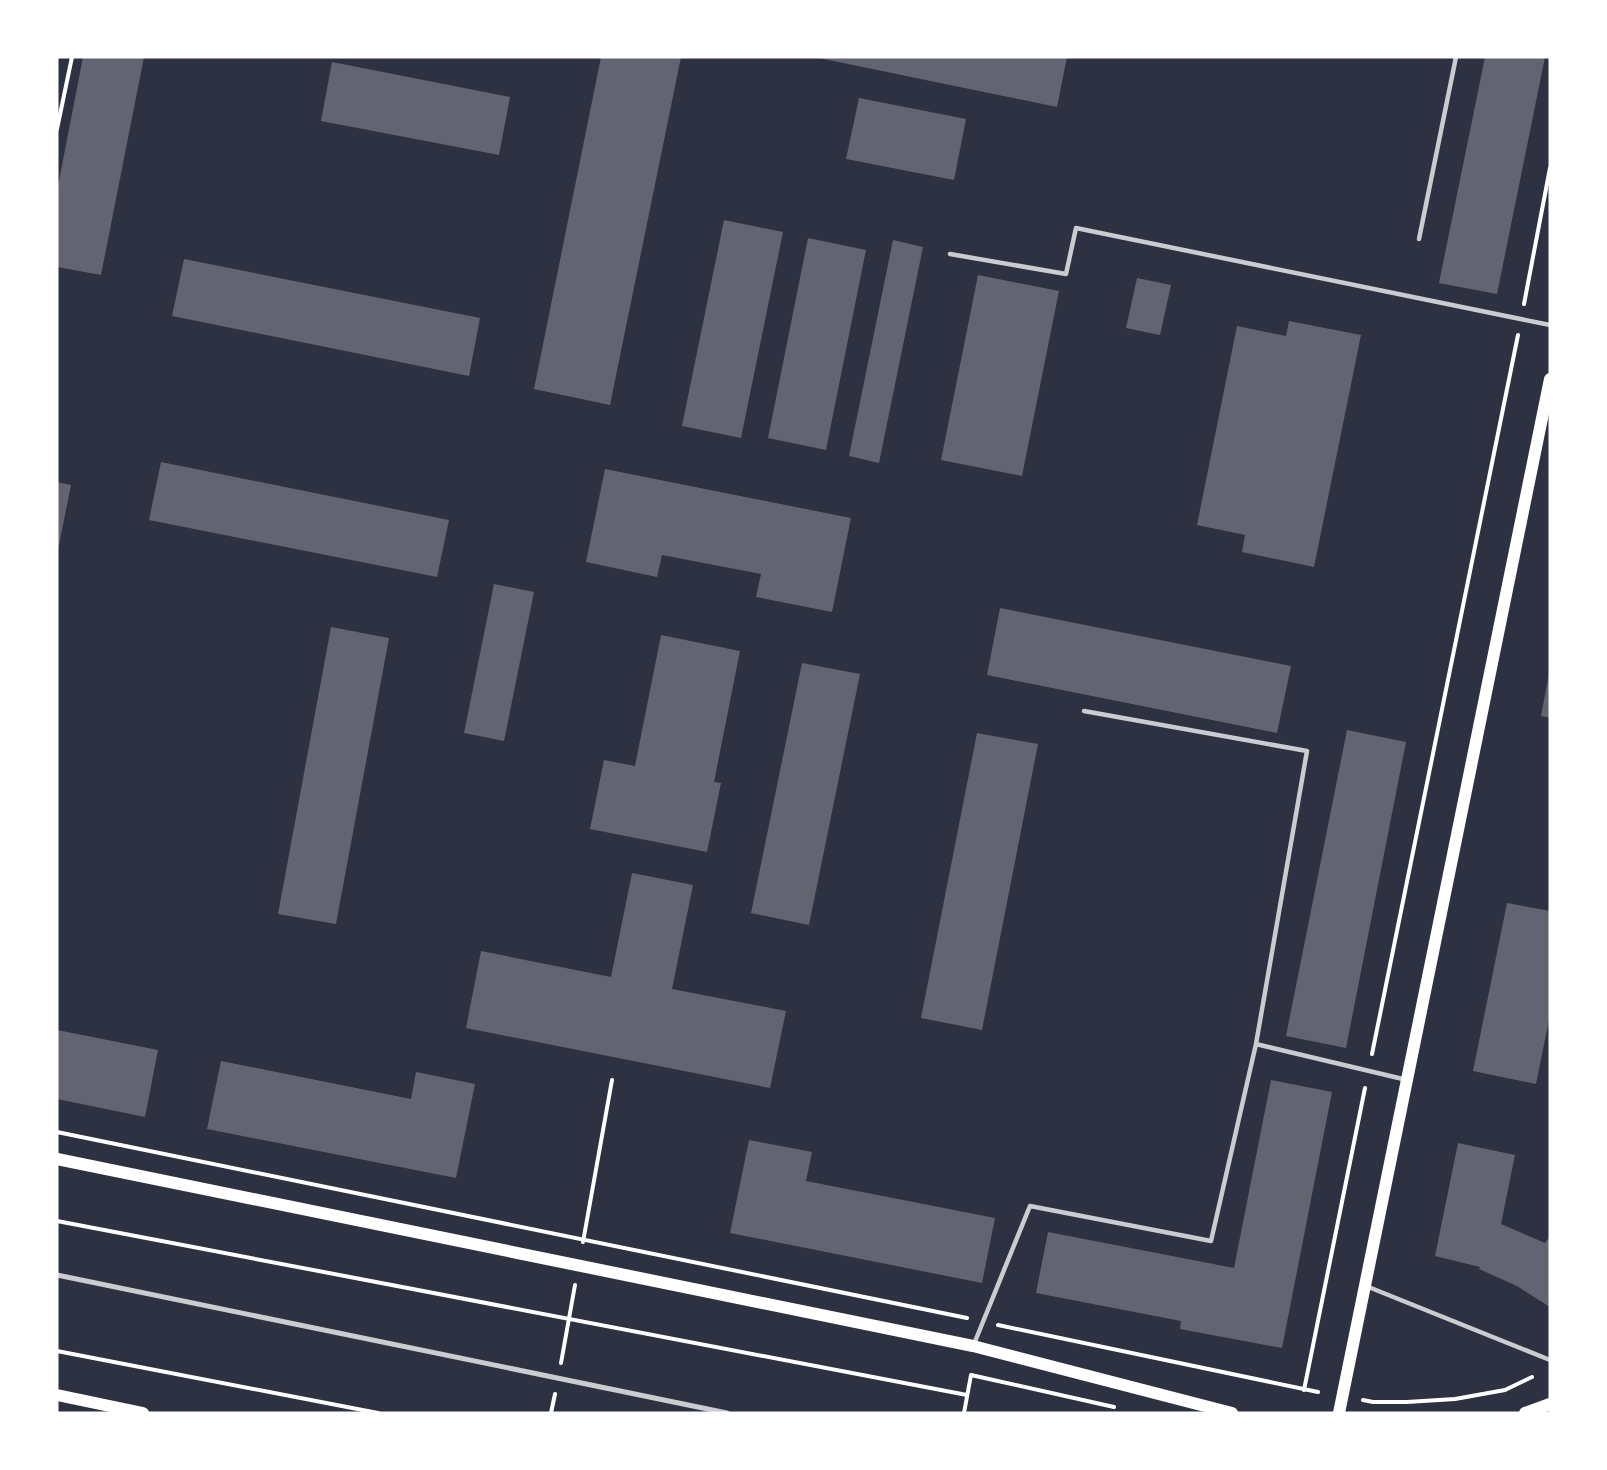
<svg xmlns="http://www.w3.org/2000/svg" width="1607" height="1470" font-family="Roboto,sans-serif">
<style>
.building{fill:#626471}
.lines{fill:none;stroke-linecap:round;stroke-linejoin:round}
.path{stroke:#fff;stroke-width:4}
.service{stroke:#caccd0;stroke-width:4.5}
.pedestrian{stroke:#caccd0;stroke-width:5}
.secondary{stroke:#fff;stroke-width:12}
</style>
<rect width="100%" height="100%" fill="#2d3142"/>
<path class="building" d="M 83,57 L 144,57 L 101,275 L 57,267 L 57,191 Z
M 601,57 L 681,57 L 610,405 L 534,389 Z
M 814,57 L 1067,57 L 1057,107 Z
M 1485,57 L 1545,57 L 1497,294 L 1439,283 Z
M 332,62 L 510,97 L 499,155 L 321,121 Z
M 859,98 L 966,119 L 954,180 L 846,159 Z
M 724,220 L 783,232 L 741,438 L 682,426 Z
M 808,238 L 866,250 L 826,450 L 768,438 Z
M 893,240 L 923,247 L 879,463 L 849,456 Z
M 184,259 L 480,318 L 469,376 L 172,316 Z
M 978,275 L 1059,291 L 1022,476 L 941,460 Z
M 1137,278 L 1171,285 L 1160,335 L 1126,328 Z
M 1289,321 L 1361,335 L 1314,567 L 1242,552 L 1245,535 L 1197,525 L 1237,326 L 1286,336 Z
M 161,462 L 449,520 L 437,577 L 149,520 Z
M 605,469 L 851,518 L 832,612 L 756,597 L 761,574 L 662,555 L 657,577 L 586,562 Z
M 57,482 L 71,485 L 58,550 L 57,550 Z
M 494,584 L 534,592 L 504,741 L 464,733 Z
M 1000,608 L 1291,666 L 1277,733 L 987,675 Z
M 331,627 L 389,638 L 336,924 L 278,914 Z
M 661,635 L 740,651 L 714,782 L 721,783 L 707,852 L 590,829 L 604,760 L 635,766 Z
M 802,663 L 860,674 L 809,925 L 751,913 Z
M 1549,674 L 1550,674 L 1550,718 L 1541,716 Z
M 1347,730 L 1406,742 L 1346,1048 L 1286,1036 Z
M 977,733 L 1038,744 L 982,1030 L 921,1018 Z
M 632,873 L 693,885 L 672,989 L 786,1011 L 770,1088 L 466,1028 L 481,951 L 611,977 Z
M 1507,903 L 1550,911 L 1550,1015 L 1536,1084 L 1473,1071 Z
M 57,1030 L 158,1050 L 145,1117 L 57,1099 Z
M 221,1061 L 411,1099 L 416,1072 L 475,1084 L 456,1178 L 207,1129 Z
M 1271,1080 L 1332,1092 L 1282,1348 L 1180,1329 L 1181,1321 L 1036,1293 L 1048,1232 L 1234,1268 Z
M 749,1140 L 812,1152 L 806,1181 L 995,1218 L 982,1283 L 730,1233 Z
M 1458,1143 L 1515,1155 L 1501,1224 L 1545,1243 L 1548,1239 L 1550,1240 L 1550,1307 L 1517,1286 L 1479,1269 L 1480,1267 L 1435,1256 Z"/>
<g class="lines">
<path class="path" d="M 57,129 L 72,57
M 1524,304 L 1550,168
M 1372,1054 L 1518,335
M 57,1132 L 967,1318
M 57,1221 L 967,1395
M 583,1242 L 612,1080
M 998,1325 L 1318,1392
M 57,1351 L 378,1413
M 561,1363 L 575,1285
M 1304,1390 L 1365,1088
M 1363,1400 L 1373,1402 L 1407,1402 L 1455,1399 L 1505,1390 L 1532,1377
M 551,1413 L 555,1394
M 964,1413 L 971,1375 L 1114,1407"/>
<path class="service" d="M 1419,239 L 1456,57
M 950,254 L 1066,274 L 1076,228 L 1550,325
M 1084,711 L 1307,751 L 1256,1044
M 1366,1286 L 1550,1360
M 974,1344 L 1030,1206 L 1211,1241 L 1256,1044 L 1407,1080"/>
<path class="pedestrian" d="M 57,1275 L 727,1413"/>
<path class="secondary" d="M 57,1159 L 973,1346 L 1232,1413
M 57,1395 L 143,1413
M 1339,1413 L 1550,379
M 1525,1413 L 1550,1404"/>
</g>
<rect width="1607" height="1470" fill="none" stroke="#ffffff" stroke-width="117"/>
</svg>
